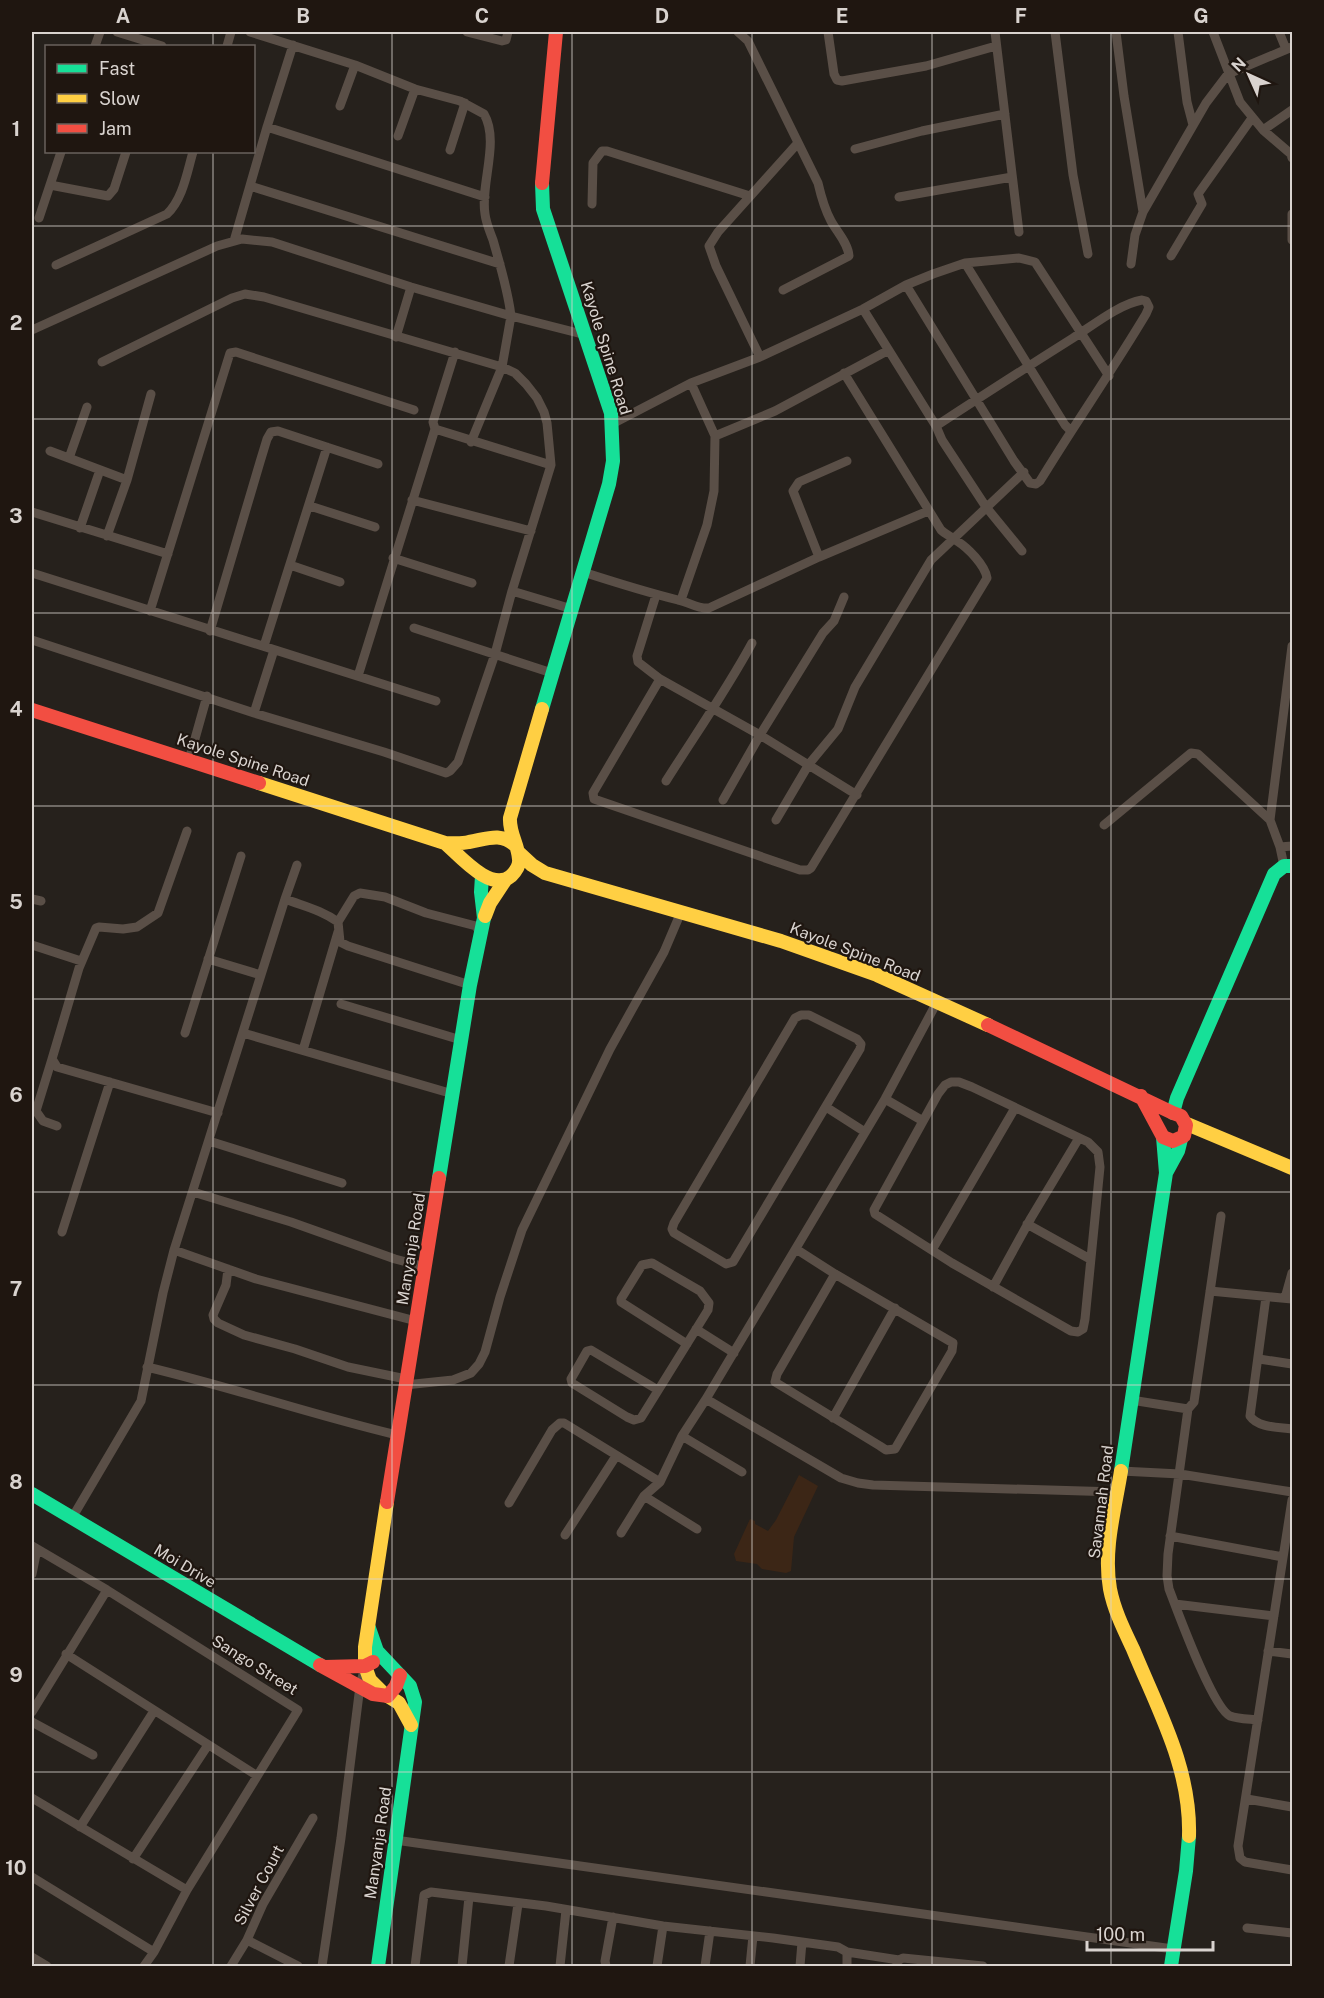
<svg xmlns="http://www.w3.org/2000/svg" width="1324" height="1998" font-family="'Public Sans',sans-serif">
<style>
.green{fill:#3c2616}
.lines{fill:none;stroke-linecap:round;stroke-linejoin:round}
.street{stroke:#5a4f47;stroke-width:9}
.fast{stroke:#16e098;stroke-width:14}
.slow{stroke:#ffcf43;stroke-width:14}
.jam{stroke:#f24e42;stroke-width:14}
.grid{fill:none;stroke:#d9d3cf;stroke-width:1.5;stroke-opacity:0.55}
.labels{text-anchor:middle;dominant-baseline:central;stroke-width:4.5;stroke-linejoin:round;paint-order:stroke}
.street-label{font-size:16px;fill:#d9d3cf;stroke:#1f1610}
.neatline{fill:none;stroke:#d9d3cf;stroke-width:2}
.grid-label{font-size:20px;text-anchor:middle;font-weight:bold;fill:#d9d3cf}
</style>
<rect width="100%" height="100%" fill="#26211c"/>
<path class="green" d="M 799,1475 L 818,1486 L 794,1537 L 791,1571 L 786,1573 L 762,1569 L 757,1564 L 736,1561 L 734,1554 L 750,1519 L 755,1521 L 755,1524 L 768,1531 L 776,1520 Z"/>
<g class="lines">
<path class="street" d="M 117,32 L 162,46
M 250,32 L 355,65 L 415,89 L 460,101 L 484,114 C 500,141 480,185 485,214 C 486,223 490,232 493,240 C 500,265 508,290 511,316 L 586,335
M 467,32 L 502,41 L 506,40 L 508,32
M 738,32 L 748,41 L 818,183 C 821,196 824,208 831,221 C 837,232 848,243 849,256 L 783,290
M 828,32 L 834,74 L 837,80 L 842,81 L 926,66 L 996,46
M 995,32 L 1019,232
M 1055,32 L 1073,175 L 1088,254
M 1116,32 L 1124,96 L 1143,212 L 1135,235 L 1131,264
M 1178,32 L 1187,102 L 1193,125
M 1213,32 L 1240,102 L 1263,130 L 1291,154 L 1292,158
M 1279,32 L 1286,49
M 95,46 L 100,32
M 227,46 L 231,32
M 340,106 L 355,65
M 267,127 L 485,197
M 1263,130 L 1292,110
M 398,136 L 415,89
M 855,149 L 922,131 L 1005,114
M 450,150 L 465,103
M 50,185 L 108,196 L 114,189 L 126,152
M 250,186 L 500,264
M 899,197 L 1012,177
M 592,204 L 593,163 L 602,151 L 607,151 L 750,196
M 1143,212 L 1206,103 L 1228,74 L 1292,47
M 1292,214 L 1292,240
M 39,218 L 61,152
M 234,241 L 267,127 L 293,45
M 1171,256 L 1202,204 L 1198,194 L 1252,118
M 965,263 L 1065,425 L 1071,431
M 56,265 L 167,214 C 183,199 187,172 193,152
M 906,285 L 1014,461 L 1030,483 L 1036,484 L 1040,481 C 1074,425 1112,371 1146,314 L 1149,307 L 1146,301 L 1142,300 C 1119,304 1092,326 1073,338 C 1027,367 982,396 936,426
M 863,309 L 936,426 L 942,440 L 986,507 L 1022,551
M 32,330 L 217,246 L 242,239 L 272,242 L 411,287 L 511,316 L 502,367 L 471,442
M 396,337 L 411,287
M 455,352 L 433,422 L 435,429 L 551,465
M 760,357 L 716,266 L 709,246 L 718,232 L 797,144
M 612,424 L 691,383 L 760,357 L 863,309 L 906,285 L 933,274 L 965,263 L 1019,258 L 1035,262 L 1109,376
M 715,436 L 775,411 L 887,351
M 50,451 L 127,480
M 69,458 L 87,407
M 412,500 L 531,531
M 310,506 L 375,527
M 32,512 L 168,554
M 80,528 L 100,470
M 107,536 L 127,480 L 151,394
M 819,557 L 793,491 L 799,482 L 847,461
M 393,558 L 472,583
M 290,565 L 340,582
M 583,572 C 614,582 646,592 678,600 C 689,602 697,609 709,608 L 819,557 L 928,511
M 32,573 L 436,701
M 512,591 L 572,609
M 656,595 L 637,656 L 638,662 L 660,679 L 760,735 L 857,795
M 681,600 L 707,525 L 714,491 L 715,436 L 691,383
M 150,611 L 230,353 L 236,352 L 414,410
M 414,628 L 552,673
M 210,631 L 260,462 L 267,439 L 271,432 L 278,431 L 378,464
M 32,640 L 254,713 L 384,752 L 446,773 L 450,771 L 458,762 L 495,654 L 512,591 L 551,465 L 547,423 L 544,412 L 537,398 L 526,384 L 515,373 L 502,367 L 264,297 L 245,294 L 232,298 L 102,362
M 264,646 L 327,447
M 358,676 L 435,429
M 660,679 L 593,793 L 594,799 L 800,870 L 808,870 L 811,868 L 987,578 C 985,565 968,548 957,541 C 951,536 946,535 941,530 L 844,373
M 254,713 L 274,650
M 189,760 L 207,696
M 666,781 C 695,735 726,691 752,643
M 723,800 L 760,735 L 823,633 L 834,621 L 844,597
M 776,820 L 809,764 L 838,729 L 855,687 L 931,560 L 1024,472
M 1270,820 L 1292,646
M 1104,825 L 1191,753 L 1198,754 L 1270,820 L 1280,847 L 1284,866
M 187,831 L 158,913 L 137,927 L 123,929 L 99,927 L 96,928 L 79,968 L 52,1059 L 57,1067 L 218,1113
M 1280,847 L 1292,846
M 32,899 L 41,901
M 285,899 L 297,865
M 338,922 L 354,896 L 360,893 L 385,897 L 426,913 L 476,926 L 480,933
M 32,945 L 81,961
M 208,959 L 261,975
M 937,1002 L 885,1099 L 706,1399 L 841,1478 L 858,1483 L 873,1485 L 1117,1492
M 341,1004 L 461,1040
M 801,1015 L 809,1015 L 857,1039 L 861,1044 L 860,1049 L 733,1262 L 726,1264 L 674,1233 L 672,1229 L 674,1223 L 795,1018 Z
M 185,1033 L 241,856
M 243,1033 L 453,1094
M 303,1050 L 338,932
M 52,1059 L 36,1111 L 43,1121 L 57,1126
M 951,1082 L 959,1082 L 972,1087 L 1088,1142 L 1098,1152 L 1100,1167 L 1085,1319 L 1083,1329 L 1078,1332 L 1071,1331 L 952,1263 L 875,1214 L 874,1210 L 938,1094 L 945,1085 Z
M 885,1099 L 923,1121
M 826,1107 L 865,1132
M 209,1141 L 342,1183
M 193,1192 L 291,1222 L 395,1259 L 418,1265
M 1221,1216 L 1194,1402 L 1188,1409 L 1168,1554 L 1167,1576 L 1169,1589 C 1178,1612 1212,1707 1230,1716 C 1238,1719 1250,1719 1258,1720
M 1027,1224 L 1090,1259
M 62,1232 L 110,1082
M 796,1249 L 835,1274 L 953,1343 L 952,1351 L 895,1449 L 886,1450 L 880,1446 L 775,1382 L 777,1374 L 835,1274
M 174,1250 L 256,1279 L 416,1321
M 932,1250 L 1015,1108
M 228,1269 L 226,1285 L 213,1315 L 214,1319 L 218,1323 L 244,1335 L 295,1349 L 348,1367 L 406,1379
M 993,1287 L 1031,1218 L 1079,1138
M 1210,1291 L 1292,1299
M 1266,1297 L 1250,1416 C 1258,1428 1279,1427 1292,1429
M 1285,1298 L 1292,1273
M 696,1329 L 734,1353
M 1259,1359 L 1292,1364
M 147,1367 C 231,1387 313,1415 397,1435
M 405,1385 L 453,1380 L 471,1373 L 479,1364 L 485,1352 L 500,1297 L 522,1230 L 610,1049 L 664,952 L 681,912
M 658,1390 L 591,1350 L 587,1351 L 571,1379 L 572,1383 L 627,1417 L 634,1420 L 641,1418 L 708,1310 L 709,1303 L 700,1291 L 652,1263 L 642,1265 L 621,1299 L 621,1302 L 687,1344
M 1131,1400 L 1188,1409
M 833,1418 L 895,1308
M 682,1436 L 742,1472
M 1121,1471 L 1180,1474 L 1292,1492
M 644,1496 L 697,1529
M 1292,1500 L 1238,1846 L 1240,1858 L 1245,1862 L 1292,1870
M 509,1503 L 552,1430 L 560,1423 L 564,1423 L 660,1482
M 72,1518 L 141,1401 L 163,1293 L 174,1250 L 285,899 C 303,906 322,910 338,922 L 340,942 L 348,946 L 470,985
M 621,1533 L 644,1496 L 660,1482 L 682,1436 L 706,1399
M 565,1535 L 616,1456
M 1170,1536 L 1283,1557
M 32,1546 L 107,1590 L 298,1710 L 187,1890 L 154,1952 L 144,1966
M 32,1574 L 37,1549
M 1175,1604 L 1274,1616
M 1268,1651 L 1292,1654
M 66,1654 L 256,1775
M 32,1712 L 107,1590
M 32,1722 L 93,1755
M 32,1798 L 187,1890
M 1247,1799 L 1292,1807
M 80,1827 L 154,1711
M 395,1840 L 1173,1949
M 133,1859 L 208,1745
M 32,1877 L 154,1952
M 1247,1928 L 1292,1933
M 247,1940 L 298,1966
M 847,1952 L 899,1960
M 32,1957 L 47,1966
M 231,1966 L 247,1940 L 263,1904 L 313,1818
M 322,1966 L 341,1838 L 360,1686 L 365,1666
M 415,1966 L 424,1895 L 431,1892 L 546,1906 L 663,1926 L 773,1938 L 838,1947 L 847,1952 L 847,1966
M 462,1966 L 469,1897
M 509,1966 L 518,1904
M 560,1966 L 566,1910
M 606,1966 L 605,1961 L 613,1917
M 657,1966 L 663,1926
M 705,1966 L 710,1931
M 750,1966 L 753,1936
M 800,1966 L 802,1942
M 896,1966 L 899,1960 L 903,1958 L 983,1966"/>
<path class="fast" d="M 542,709 L 609,484 L 613,461 L 611,413 L 543,209 L 542,183
M 1173,1113 L 1177,1098 L 1274,874 L 1284,866 L 1292,866
M 1166,1173 L 1178,1151 L 1181,1139
M 439,1178 L 470,985 L 484,918 L 481,892 L 482,876
M 1121,1471 L 1166,1173 L 1163,1137
M 32,1494 L 320,1665
M 369,1628 L 377,1651 L 410,1686 L 415,1702 L 378,1966
M 1171,1966 L 1186,1871 L 1189,1836"/>
<path class="slow" d="M 259,783 L 445,843 C 453,843 461,844 469,842 C 487,839 500,832 515,845
M 445,843 C 460,856 491,893 511,876 C 516,871 520,866 519,859 C 518,844 509,833 510,818 L 542,709
M 518,852 L 532,865 L 545,873 L 781,941 L 877,975 L 988,1025
M 485,916 L 490,903 L 506,879
M 1187,1124 L 1292,1168
M 1121,1471 C 1115,1509 1103,1550 1110,1589 C 1114,1610 1124,1630 1133,1649 C 1158,1710 1191,1768 1189,1836
M 387,1502 L 365,1647 L 365,1666 L 370,1680 L 383,1693 L 399,1703 L 411,1725"/>
<path class="jam" d="M 542,183 L 556,32
M 32,710 L 259,783
M 988,1025 L 1173,1113 L 1181,1116 L 1186,1125 L 1184,1136 L 1173,1141 L 1163,1137 L 1141,1096
M 387,1502 L 439,1178
M 320,1665 L 373,1694 L 388,1696 L 396,1686 L 400,1675
M 324,1667 L 365,1666 L 373,1662"/>
</g>
<path class="grid" d="M 213,32 L 213,46M 392,32 L 392,1966M 572,32 L 572,1966M 752,32 L 752,1966M 932,32 L 932,1966M 1111,32 L 1111,1966M 213,152 L 213,1966M 32,226 L 1292,226M 32,419 L 1292,419M 32,613 L 1292,613M 32,806 L 1292,806M 32,999 L 1292,999M 32,1192 L 1292,1192M 32,1385 L 1292,1385M 32,1579 L 1292,1579M 32,1772 L 1292,1772"/>
<g class="labels">
<g class="street-label">
<text transform="translate(606 348) rotate(73)">Kayole Spine Road</text>
<text transform="translate(243 760) rotate(18)">Kayole Spine Road</text>
<text transform="translate(855 952) rotate(21)">Kayole Spine Road</text>
<text transform="translate(411 1249) rotate(-81)">Manyanja Road</text>
<text transform="translate(1101 1502) rotate(-83)">Savannah Road</text>
<text transform="translate(185 1566) rotate(31)">Moi Drive</text>
<text transform="translate(255 1665) rotate(32)">Sango Street</text>
<text transform="translate(378 1843) rotate(-82)">Manyanja Road</text>
<text transform="translate(259 1885) rotate(-62)">Silver Court</text>
</g>
</g>
<rect width="1324" height="1998" fill="none" stroke="#1f1610" stroke-width="66"/>
<rect x="45" y="45" width="210" height="108" fill="#1f1610" stroke="#69625c" stroke-width="1.5"/>
<rect x="57" y="64" width="30" height="9" fill="#16e098" stroke="#69625c" stroke-width="1.5"/>
<text x="99" y="75" font-size="18" fill="#d9d3cf">Fast</text>
<rect x="57" y="94" width="30" height="9" fill="#ffcf43" stroke="#69625c" stroke-width="1.5"/>
<text x="99" y="105" font-size="18" fill="#d9d3cf">Slow</text>
<rect x="57" y="124" width="30" height="9" fill="#f24e42" stroke="#69625c" stroke-width="1.5"/>
<text x="99" y="135" font-size="18" fill="#d9d3cf">Jam</text>
<g transform="translate(1249 75) rotate(315)" stroke="#1f1610" stroke-width="4.5" paint-order="stroke">
<path d="M0-4.5L10 22L0 15L-10 22Z" fill="#d9d3cf"/>
<text y="-9" font-size="16" font-weight="bold" text-anchor="middle" fill="#d9d3cf">N</text>
</g>
<path d="M1087 1941v9h126v-9" fill="none" stroke="#d9d3cf" stroke-width="3"/>
<text x="1096" y="1941" font-size="18" fill="#d9d3cf" stroke="#1f1610" stroke-width="4.5" paint-order="stroke">100 m</text>
<rect x="33" y="33" width="1258" height="1932" class="neatline"/>
<g class="grid-label">
<text x="123" y="23">A</text>
<text x="303" y="23">B</text>
<text x="482" y="23">C</text>
<text x="662" y="23">D</text>
<text x="842" y="23">E</text>
<text x="1021" y="23">F</text>
<text x="1201" y="23">G</text>
<text x="16" y="136">1</text>
<text x="16" y="330">2</text>
<text x="16" y="523">3</text>
<text x="16" y="716">4</text>
<text x="16" y="909">5</text>
<text x="16" y="1102">6</text>
<text x="16" y="1296">7</text>
<text x="16" y="1489">8</text>
<text x="16" y="1682">9</text>
<text x="16" y="1875">10</text>
</g>
</svg>
